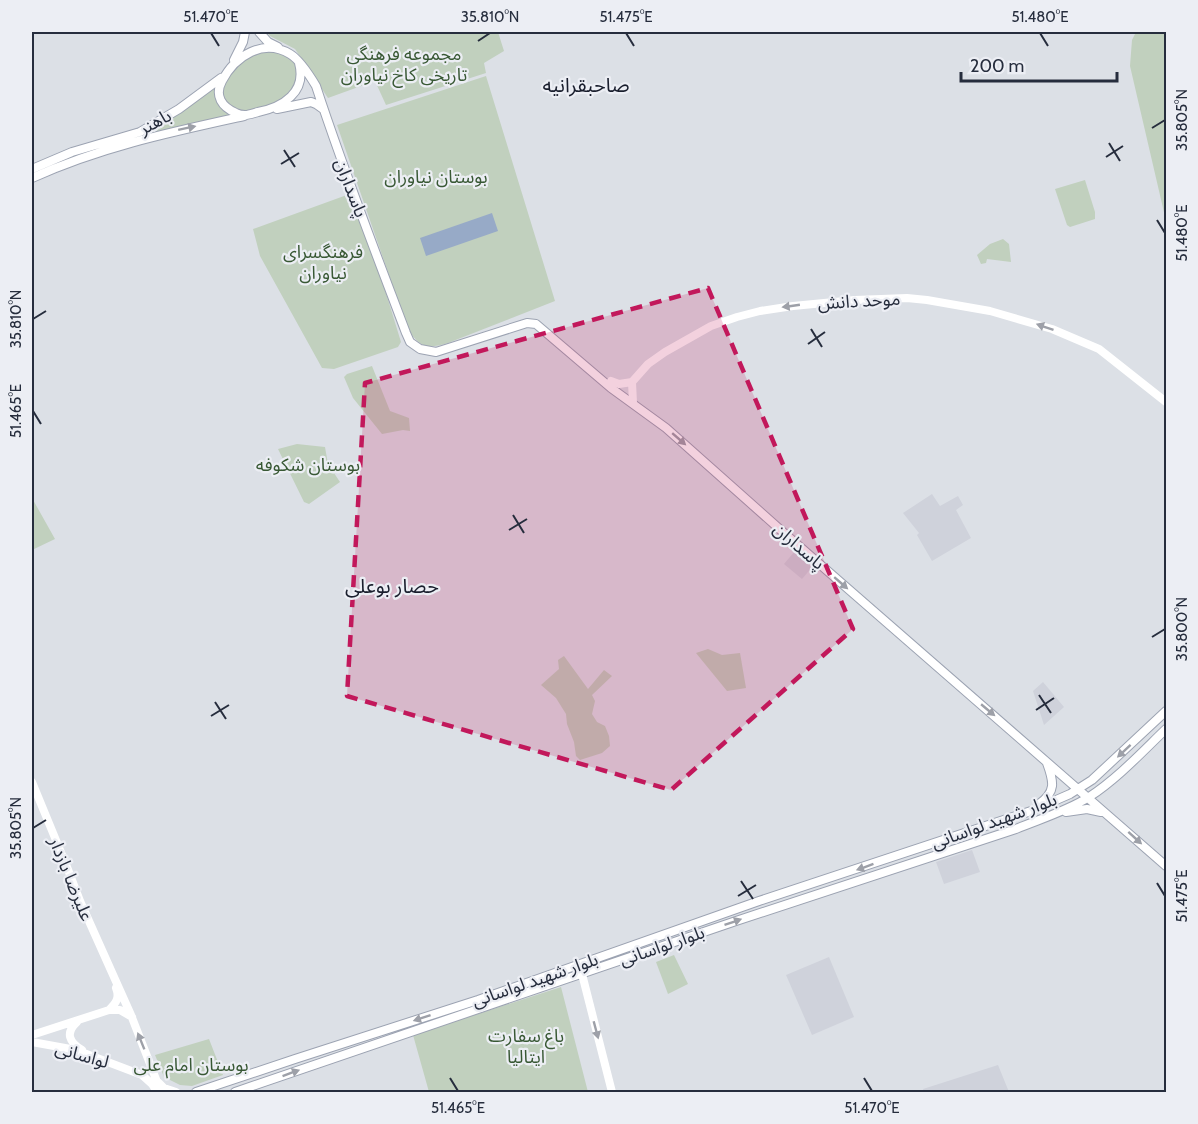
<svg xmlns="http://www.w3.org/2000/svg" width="1198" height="1124" font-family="Cabin,'Noto Sans Arabic',sans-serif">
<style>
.built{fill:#cfd2db}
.green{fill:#c1d0be}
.water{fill:#97aac7}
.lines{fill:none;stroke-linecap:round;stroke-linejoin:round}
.primary-casing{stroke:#9ca3b2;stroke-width:10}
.secondary{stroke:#fff;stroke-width:8}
.primary{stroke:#fff;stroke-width:8}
.oneway{fill:#9da0a8}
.marked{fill:#c2185b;fill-opacity:0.2;stroke:#c2185b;stroke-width:4.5;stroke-dasharray:12 8;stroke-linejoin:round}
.ticks{fill:none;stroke:#262d3d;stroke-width:2}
.labels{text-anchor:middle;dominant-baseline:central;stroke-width:4.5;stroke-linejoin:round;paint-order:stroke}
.park-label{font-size:18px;fill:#385834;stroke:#eceef4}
.street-label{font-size:18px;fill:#262d3d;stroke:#eceef4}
.neighbourhood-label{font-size:20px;fill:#191e2d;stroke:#eceef4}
.neatline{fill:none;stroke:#262d3d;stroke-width:2}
.ticks-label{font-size:15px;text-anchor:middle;fill:#262d3d}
</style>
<rect width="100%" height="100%" fill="#dce0e6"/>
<path class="built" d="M 932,494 L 940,506 L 958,496 L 963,505 L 956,510 L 971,538 L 932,561 L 917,535 L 919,533 L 903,513 Z
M 795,551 L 813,566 L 802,579 L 784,564 Z
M 1043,682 L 1064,707 L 1044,725 L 1033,691 Z
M 972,850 L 980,872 L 944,884 L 936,862 Z
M 829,957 L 854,1017 L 812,1035 L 786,975 Z
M 998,1065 L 1009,1092 L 924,1092 L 923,1089 Z"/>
<path class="green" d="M 266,32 L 498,32 L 504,51 L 484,63 L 486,73 L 386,105 L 375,81 L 328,98 L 295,49 L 270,36 Z
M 1136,32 L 1166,32 L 1166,221 L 1130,66 L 1132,40 Z
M 266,50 L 284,54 L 295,62 L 299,72 L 294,89 L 272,106 L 244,112 L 237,111 L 222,99 L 222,87 L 232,71 L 247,57 Z
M 486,76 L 555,301 L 448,343 C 427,349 421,348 408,330 L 337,125 Z
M 217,84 L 216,91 L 236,115 L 168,129 L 127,140 C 159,123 191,109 217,84 Z
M 1085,180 L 1095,212 L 1095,219 L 1070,227 L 1067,225 L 1055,189 Z
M 355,192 L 401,342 L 398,347 L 334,369 L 322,368 L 260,256 L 253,229 Z
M 1003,239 L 1009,244 L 1011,262 L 987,259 L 986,263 L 981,264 L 977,255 L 990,244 Z
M 372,366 L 390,411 L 409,418 L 410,431 L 403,430 L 382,434 L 353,398 L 344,377 L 347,374 Z
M 297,444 L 325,447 L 328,464 L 340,482 L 309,504 L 304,502 L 278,449 Z
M 32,498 L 55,539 L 32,550 Z
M 708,649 L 722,655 L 740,653 L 746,688 L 727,691 L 696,653 Z
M 564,656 L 588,689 L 604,670 L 612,676 L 592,695 L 595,701 L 592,714 L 597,722 L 605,726 L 609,736 L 610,746 L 602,753 L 580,760 L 576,756 L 574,742 L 567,724 L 566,714 L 556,698 L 541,685 L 559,669 L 558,660 Z
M 674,955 L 688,984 L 668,994 L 656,962 Z
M 561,987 L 588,1092 L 429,1092 L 413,1035 Z
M 209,1039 L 223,1075 L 192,1086 L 180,1085 L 164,1077 L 155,1055 Z"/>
<path class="water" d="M 492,213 L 498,231 L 426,256 L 420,238 Z"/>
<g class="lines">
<defs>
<path id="primary" d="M 259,32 L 268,42 L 278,47
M 234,60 L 243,42 L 245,32
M 299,63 C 307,92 283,107 258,112 C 254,113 249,115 245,115 C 243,115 238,114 236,113 C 222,107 214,96 222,81 C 235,56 263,38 290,54 C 300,60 310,76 316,86 C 343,169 375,251 406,333 L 410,342 L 420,349 L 436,352 L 527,323 L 536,324 L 611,388 L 666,428 L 784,533 L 1166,866
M 277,109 L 311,102 L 316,104 L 323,109
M 32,169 L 72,152 L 140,132 L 179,109 L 221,78
M 32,178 C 100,147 171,132 244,116
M 1039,804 C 1056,792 1054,782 1047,763
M 1066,812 L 1087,809 L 1101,812
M 196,1092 L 295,1059 L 478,1000 L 759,901 L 1031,811 L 1070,794 L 1092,780 L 1166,711
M 235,1092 L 736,921 L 1016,829 C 1040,819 1067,811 1089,797 C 1117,779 1142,752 1166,729"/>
</defs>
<use href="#primary" class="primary-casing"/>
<path class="secondary" d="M 611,381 L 619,384 L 632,382
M 632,382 L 648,364 L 665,352 L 711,326 L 737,317 L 760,311 L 793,306 L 855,300 L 907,298 L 927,300 L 990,311 L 1052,329 L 1099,349 L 1166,402
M 632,382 L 633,403
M 32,782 L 67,867 L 80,901 L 131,1015 L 161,1092
M 582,974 L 612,1092
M 109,1010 C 116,1003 120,998 116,988
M 77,1022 C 65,1033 69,1042 82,1050
M 32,1035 L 109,1010 L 120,1010 L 132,1017
M 32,1042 L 76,1050 L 142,1075 L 152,1084 L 156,1090
M 159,1083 L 164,1088 L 176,1092"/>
<use href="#primary" class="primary"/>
</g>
<defs><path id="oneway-solid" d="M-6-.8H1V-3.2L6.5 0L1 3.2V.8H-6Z" transform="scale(1.5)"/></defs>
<g class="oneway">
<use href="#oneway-solid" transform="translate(187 128) rotate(-12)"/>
<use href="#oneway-solid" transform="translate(791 306) rotate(172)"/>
<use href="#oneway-solid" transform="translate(1045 327) rotate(-161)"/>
<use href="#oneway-solid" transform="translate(679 439) rotate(41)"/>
<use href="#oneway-solid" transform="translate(841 583) rotate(41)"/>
<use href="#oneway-solid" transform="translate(988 710) rotate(40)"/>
<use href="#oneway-solid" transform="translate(1124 751) rotate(137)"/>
<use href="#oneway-solid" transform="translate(1135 838) rotate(42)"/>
<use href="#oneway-solid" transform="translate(865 867) rotate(160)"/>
<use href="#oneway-solid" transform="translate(733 922) rotate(-19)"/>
<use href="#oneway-solid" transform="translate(422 1018) rotate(162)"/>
<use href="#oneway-solid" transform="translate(596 1030) rotate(75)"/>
<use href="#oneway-solid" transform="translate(141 1041) rotate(-112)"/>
<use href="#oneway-solid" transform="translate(291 1073) rotate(-20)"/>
</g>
<path class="marked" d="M 708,288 L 853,629 L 671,790 L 347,696 L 365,383 Z"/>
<path class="ticks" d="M 211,33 L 219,46M 626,33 L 634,46M 1040,33 L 1048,46M 478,41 L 490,33M 1152,128 L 1165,120M 1109,143 L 1120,161M 284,150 L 295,167M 1106,157 L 1123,146M 281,164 L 299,153M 1157,220 L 1165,233M 33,319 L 46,311M 811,329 L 822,347M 808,344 L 825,332M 33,411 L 41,424M 513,515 L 524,533M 509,530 L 527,519M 1152,637 L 1165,629M 1039,695 L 1051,713M 215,702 L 226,719M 1036,710 L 1054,698M 211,716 L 229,705M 33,828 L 46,820M 741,881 L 753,899M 1157,883 L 1165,896M 738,896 L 756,885M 450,1078 L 458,1091M 864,1078 L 872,1091"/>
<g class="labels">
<g class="park-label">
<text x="404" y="54">مجموعه فرهنگی<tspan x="404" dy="21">تاریخی کاخ نیاوران</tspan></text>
<text x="436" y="177">بوستان نیاوران</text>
<text x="323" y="252">فرهنگسرای<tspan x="323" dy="21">نیاوران</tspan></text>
<text x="308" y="465">بوستان شکوفه</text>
<text x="526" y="1036">باغ سفارت<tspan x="526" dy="21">ایتالیا</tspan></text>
<text x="191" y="1065">بوستان امام علی</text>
</g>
<g class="street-label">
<text transform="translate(155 122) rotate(-28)">باهنر</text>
<text transform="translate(351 188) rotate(69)">پاسداران</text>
<text transform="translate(859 301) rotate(-3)">موحد دانش</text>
<text transform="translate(799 546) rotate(41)">پاسداران</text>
<text transform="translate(994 821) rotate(-20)">بلوار شهید لواسانی</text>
<text transform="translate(71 879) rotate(68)">علیرضا بازدار</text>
<text transform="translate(662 946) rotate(-19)">بلوار لواسانی</text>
<text transform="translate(535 980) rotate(-19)">بلوار شهید لواسانی</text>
<text transform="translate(82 1055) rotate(16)">لواسانی</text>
</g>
<g class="neighbourhood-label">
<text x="586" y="85">صاحبقرانیه</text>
<text x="392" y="586">حصار بوعلی</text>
</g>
</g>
<rect width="1198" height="1124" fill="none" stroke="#eceef4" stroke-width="66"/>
<path d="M961 72v9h156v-9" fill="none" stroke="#262d3d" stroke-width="3"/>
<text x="970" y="72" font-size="18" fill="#262d3d" stroke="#eceef4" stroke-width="4.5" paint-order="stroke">200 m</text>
<rect x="33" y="33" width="1132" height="1058" class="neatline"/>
<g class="ticks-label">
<text x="211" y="22">51.470°E</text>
<text x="490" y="22">35.810°N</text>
<text x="626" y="22">51.475°E</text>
<text x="1040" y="22">51.480°E</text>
<text transform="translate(1182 120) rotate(-90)" y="5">35.805°N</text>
<text transform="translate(1182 233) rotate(-90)" y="5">51.480°E</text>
<text transform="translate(16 319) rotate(-90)" y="5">35.810°N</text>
<text transform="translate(16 411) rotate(-90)" y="5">51.465°E</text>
<text transform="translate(1182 629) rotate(-90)" y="5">35.800°N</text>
<text transform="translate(16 828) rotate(-90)" y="5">35.805°N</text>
<text transform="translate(1182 896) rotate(-90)" y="5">51.475°E</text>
<text x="458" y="1113">51.465°E</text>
<text x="872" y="1113">51.470°E</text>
</g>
</svg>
